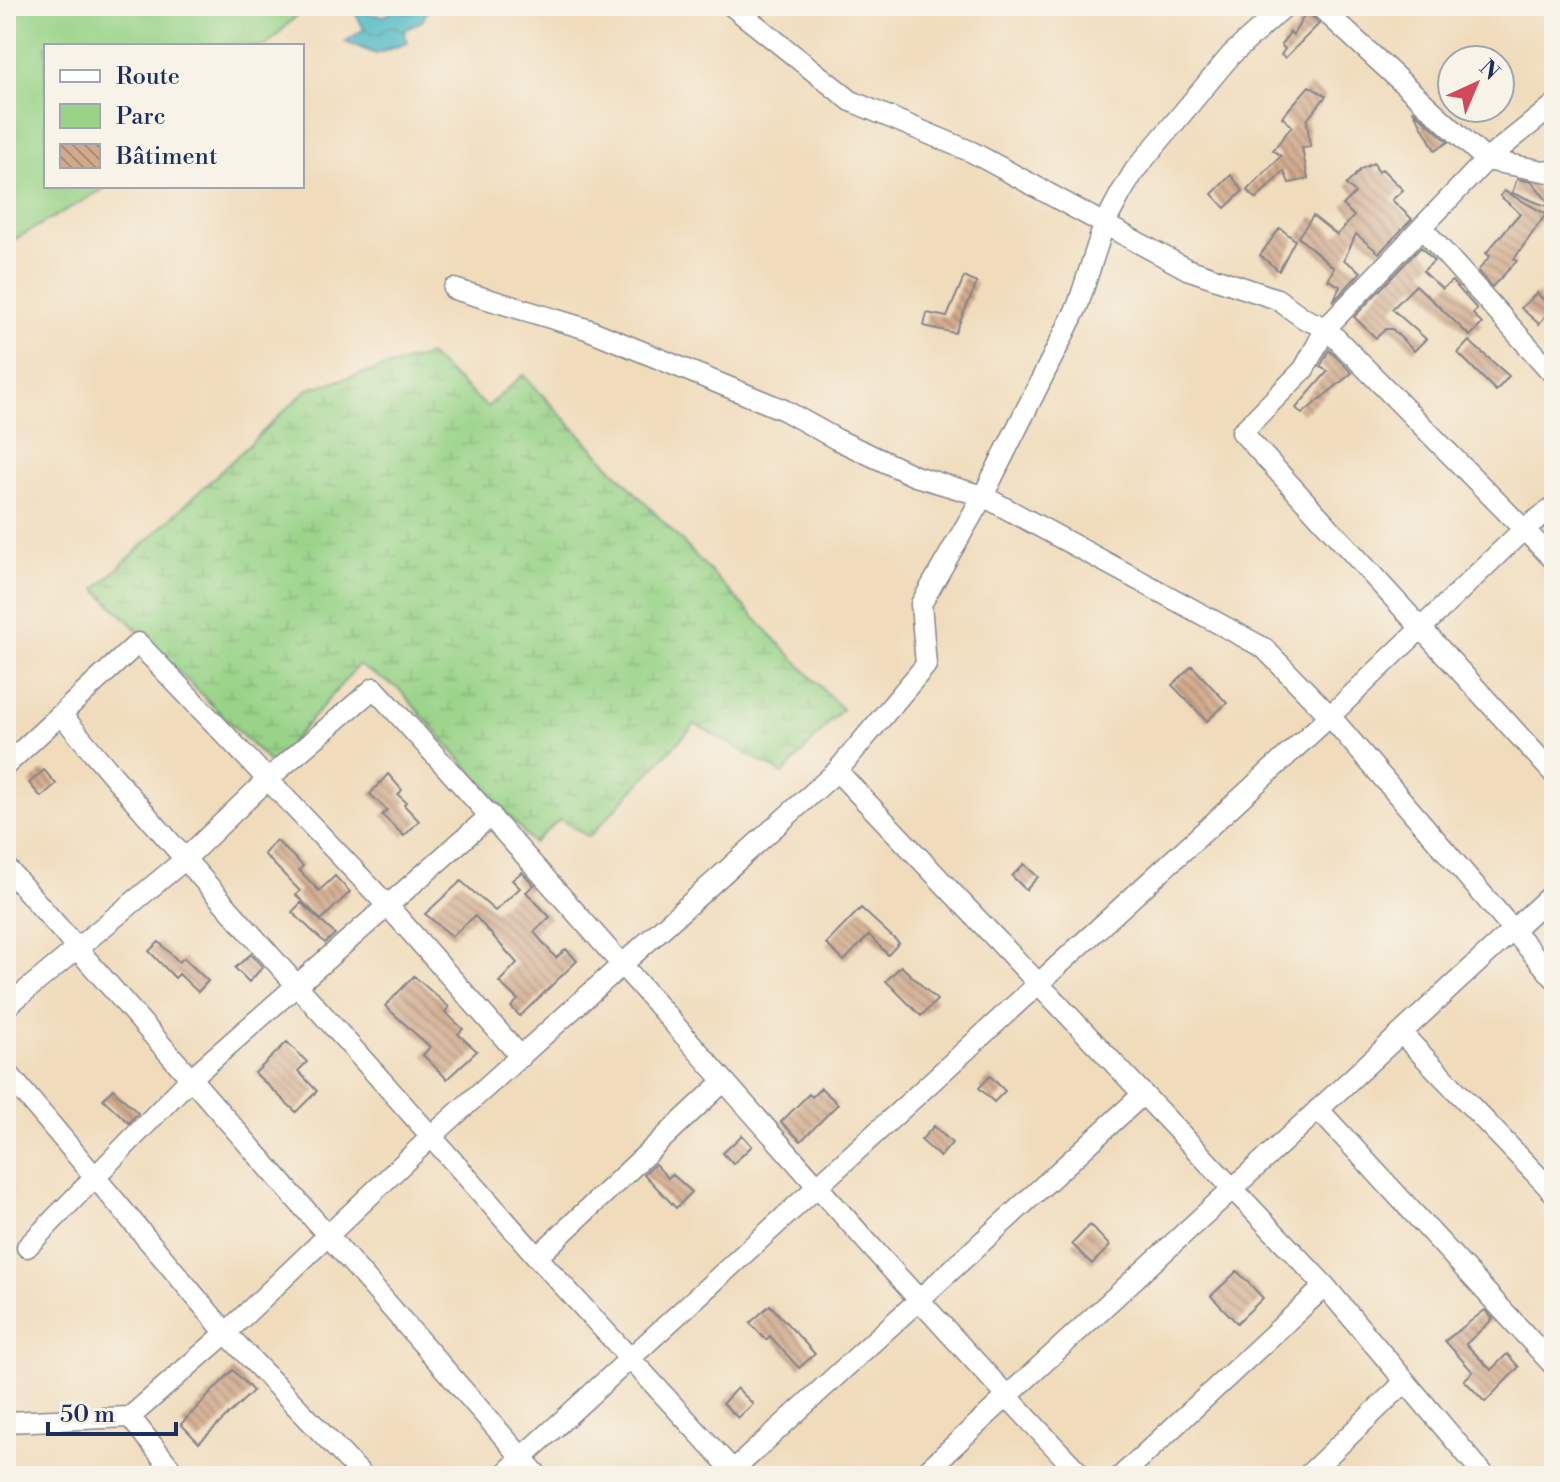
<svg xmlns="http://www.w3.org/2000/svg" width="1560" height="1482" font-family="'Libre Bodoni',serif">
<style>
.green{fill:#98d387;stroke:#5a8172;stroke-width:2}
.wetland{fill:url(#wetland-marsh);stroke:#5a8172;stroke-width:2}
.water{fill:url(#water-waves);stroke:#327390;stroke-width:2}
.building{fill:url(#building-back-hatch)}
.lines{fill:none;stroke-linecap:round;stroke-linejoin:round}
.minor-casing{stroke:#86868c;stroke-width:23}
.minor{stroke:#fff;stroke-width:20}
</style>
<defs>
<pattern id="wetland-marsh" width="20" height="14" patternUnits="userSpaceOnUse" patternTransform="scale(2)"><rect width="20" height="14" fill="#98d387"/><path d="M1 5h8M5 5V1M11 12h8M15 12V8" fill="none" stroke="#82b577"/></pattern>
<pattern id="water-waves" width="16" height="10" patternUnits="userSpaceOnUse" patternTransform="scale(2)"><rect width="16" height="10" fill="#48b7c2"/><path d="M0 5q4-4 8 0t8 0" fill="none" stroke="#3b95a1"/></pattern>
<pattern id="building-back-hatch" width="6" height="6" patternUnits="userSpaceOnUse" patternTransform="scale(2)"><rect width="6" height="6" fill="#d1aa8c"/><path d="M-1 5l2 2M0 0l6 6M5-1l2 2" fill="none" stroke="#a98b76"/></pattern>
</defs>
<rect width="100%" height="100%" fill="#f7f3e8"/>
<filter id="ink" filterUnits="userSpaceOnUse"><feTurbulence type="fractalNoise" baseFrequency=".0125" numOctaves="2"/><feDisplacementMap in="SourceGraphic" scale="16" xChannelSelector="R" yChannelSelector="G"/><feConvolveMatrix kernelMatrix="1 2 1 2 8 2 1 2 1" color-interpolation-filters="sRGB"/></filter>
<filter id="wash" filterUnits="userSpaceOnUse"><feTurbulence type="fractalNoise" baseFrequency=".006" numOctaves="4" result="noise"/><feDisplacementMap in="SourceGraphic" scale="32" xChannelSelector="R" yChannelSelector="G"/><feGaussianBlur stdDeviation="1.8" result="paint"/><feColorMatrix in="noise" values="0 0 0 0 0 0 0 0 0 0 0 0 0 0 0 0 0 1.4 0 .05"/><feComposite in="paint" operator="in"/></filter>
<g filter="url(#wash)">
<rect width="100%" height="100%" fill="#f0dcbb"/>
<path class="green" d="M 6,6 L 306,6 L 266,46 L 46,46 L 46,186 L 109,186 L 6,244 Z"/>
<path class="wetland" d="M 429,355 L 487,407 L 523,375 L 842,709 L 783,774 L 695,724 L 589,837 L 560,819 L 533,843 L 399,689 L 358,665 L 272,765 L 96,589 L 308,389 Z"/>
<path class="water" d="M 404,6 L 427,10 L 423,20 L 404,31 L 408,43 L 376,54 L 345,42 L 364,29 L 354,11 L 384,16 Z"/>
<g id="blocks">
<path class="building" d="M 1307,11 L 1319,24 L 1285,58 L 1281,55 L 1285,49 L 1281,45 L 1290,32 L 1293,35 Z
M 1309,86 L 1326,96 L 1307,120 L 1310,147 L 1302,148 L 1308,179 L 1289,183 L 1284,171 L 1256,199 L 1247,190 L 1281,156 L 1273,150 L 1292,126 L 1282,117 Z
M 1413,110 L 1448,142 L 1435,150 Z
M 1374,163 L 1378,172 L 1382,169 L 1403,190 L 1392,200 L 1412,219 L 1379,253 L 1356,234 L 1344,260 L 1361,272 L 1333,302 L 1340,286 L 1328,280 L 1334,268 L 1298,237 L 1313,216 L 1337,235 L 1354,216 L 1343,205 L 1355,193 L 1346,185 L 1361,169 Z
M 1231,175 L 1243,191 L 1225,208 L 1212,194 Z
M 1517,179 L 1532,182 L 1554,209 L 1512,193 Z
M 1504,191 L 1546,214 L 1514,259 L 1517,261 L 1492,287 L 1478,271 L 1490,256 L 1486,253 L 1520,213 L 1500,196 Z
M 1280,228 L 1295,240 L 1279,271 L 1260,255 Z
M 1421,247 L 1434,261 L 1423,271 L 1442,289 L 1452,281 L 1477,309 L 1473,314 L 1482,324 L 1470,336 L 1416,285 L 1392,309 L 1426,339 L 1414,351 L 1392,329 L 1386,329 L 1376,338 L 1354,317 Z
M 964,277 L 977,283 L 955,333 L 924,326 L 927,313 L 947,317 Z
M 1537,293 L 1551,308 L 1539,324 L 1521,308 Z
M 1469,341 L 1509,376 L 1496,391 L 1458,353 Z
M 1329,350 L 1352,373 L 1302,414 L 1296,408 L 1328,371 L 1320,367 Z
M 1192,666 L 1227,703 L 1207,721 L 1172,685 Z
M 44,770 L 56,784 L 41,797 L 29,783 Z
M 388,774 L 402,790 L 398,795 L 406,802 L 404,805 L 419,821 L 404,836 L 382,815 L 387,810 L 370,794 Z
M 276,840 L 303,866 L 299,870 L 319,891 L 335,876 L 350,892 L 321,920 L 296,895 L 300,891 L 264,854 Z
M 1024,864 L 1038,877 L 1026,890 L 1012,876 Z
M 522,872 L 534,885 L 526,892 L 550,917 L 534,932 L 556,958 L 566,949 L 577,961 L 520,1016 L 511,1007 L 518,1000 L 499,982 L 517,963 L 475,916 L 452,936 L 425,914 L 461,881 L 495,911 L 520,888 L 512,880 Z
M 301,903 L 335,934 L 325,943 L 292,912 Z
M 861,908 L 899,943 L 888,955 L 869,935 L 844,961 L 826,944 Z
M 159,942 L 179,962 L 184,958 L 208,981 L 198,992 L 179,974 L 175,978 L 149,951 Z
M 251,954 L 263,967 L 249,982 L 235,968 Z
M 901,966 L 937,1000 L 921,1016 L 886,981 Z
M 414,976 L 449,1007 L 445,1012 L 463,1029 L 458,1034 L 477,1051 L 447,1079 L 423,1055 L 430,1047 L 385,1006 Z
M 287,1042 L 307,1062 L 298,1071 L 317,1091 L 296,1112 L 255,1073 Z
M 990,1076 L 1005,1091 L 994,1102 L 979,1088 Z
M 821,1088 L 838,1104 L 801,1141 L 781,1122 L 809,1094 L 812,1097 Z
M 113,1089 L 138,1113 L 129,1123 L 103,1099 Z
M 934,1126 L 952,1143 L 940,1157 L 921,1140 Z
M 742,1135 L 752,1146 L 733,1164 L 723,1153 Z
M 655,1164 L 668,1178 L 672,1174 L 692,1192 L 676,1208 L 644,1174 Z
M 1090,1225 L 1110,1246 L 1092,1264 L 1072,1244 Z
M 1237,1271 L 1263,1298 L 1237,1323 L 1211,1296 Z
M 770,1305 L 815,1354 L 799,1368 L 770,1336 L 766,1340 L 750,1323 Z
M 1485,1310 L 1493,1319 L 1466,1344 L 1491,1370 L 1507,1354 L 1519,1367 L 1485,1402 L 1464,1380 L 1473,1372 L 1445,1341 Z
M 233,1370 L 253,1391 L 199,1443 L 181,1424 Z
M 737,1388 L 753,1404 L 738,1418 L 723,1403 Z"/>
</g>
</g>
<g filter="url(#ink)">
<use href="#blocks" fill-opacity="0" stroke="#86868c" stroke-width="2"/>
<g class="lines">
<defs>
<path id="minor" d="M 732,6 L 851,101 L 972,152 L 1187,269 L 1277,299 L 1305,319 L 1326,328 L 1554,560
M 1319,6 L 1486,160 L 1554,173
M 1554,105 L 1486,160 L 1326,328 L 1304,369 L 1242,432 L 1554,774
M 1423,229 L 1554,375
M 454,289 L 587,329 L 784,410 L 836,439 L 915,476 L 983,496 L 1264,648 L 1330,716 L 1554,978
M 61,714 C 215,899 379,1074 537,1257 L 723,1082
M 6,765 L 138,643 L 387,905 L 521,1057
M 837,771 L 1325,1286 L 1485,1476
M 6,867 L 538,1476
M 6,1007 L 183,861 L 269,778 L 374,688 C 613,948 839,1220 1082,1476
M 1403,1035 L 1554,1193
M 6,1071 L 226,1333 L 363,1476
M 1318,1109 L 1554,1366
M 27,1247 L 190,1079 L 491,815
M 537,1257 L 738,1476
M 130,1417 L 177,1476
M 6,1422 L 130,1417 L 226,1333 L 433,1135 L 837,771 L 926,665 L 921,604 L 983,496 L 1062,338 L 1078,305 L 1104,225 L 1121,193 L 1135,170 L 1231,55 L 1285,6
M 502,1476 L 1330,716 L 1525,528 L 1554,507
M 727,1476 L 1141,1096
M 921,1476 L 1554,892
M 1121,1476 L 1325,1286
M 1307,1476 L 1405,1382"/>
</defs>
<use href="#minor" class="minor-casing"/>
<use href="#minor" class="minor"/>
</g>
</g>
<rect width="1560" height="1482" fill="none" stroke="#f7f3e8" stroke-width="32"/>
<rect x="44" y="44" width="260" height="144" fill="#f7f3e8" stroke="#9fa5b1" stroke-width="2"/>
<rect x="60" y="70" width="40" height="12" fill="#ffffff" stroke="#9fa5b1" stroke-width="2"/>
<text x="116" y="84" font-size="24" fill="#1b2f5e">Route</text>
<rect x="60" y="104" width="40" height="24" fill="#98d387" stroke="#9fa5b1" stroke-width="2"/>
<text x="116" y="124" font-size="24" fill="#1b2f5e">Parc</text>
<rect x="60" y="144" width="40" height="24" fill="url(#building-back-hatch)" stroke="#9fa5b1" stroke-width="2"/>
<text x="116" y="164" font-size="24" fill="#1b2f5e">Bâtiment</text>
<g transform="translate(1476 84) rotate(44)"><circle r="38" fill="#f7f3e8" stroke="#9fa5b1" stroke-width="2"/>
<path d="M0-6L14 30L0 20L-14 30Z" fill="#d1495b"/>
<text y="-12" font-size="22" font-weight="bold" text-anchor="middle" fill="#1b2f5e">N</text>
</g>
<path d="M48 1422v12h128v-12" fill="none" stroke="#1b2f5e" stroke-width="4"/>
<text x="60" y="1422" font-size="24" fill="#1b2f5e" stroke="#f7f3e8" stroke-width="6" paint-order="stroke">50 m</text>
</svg>
